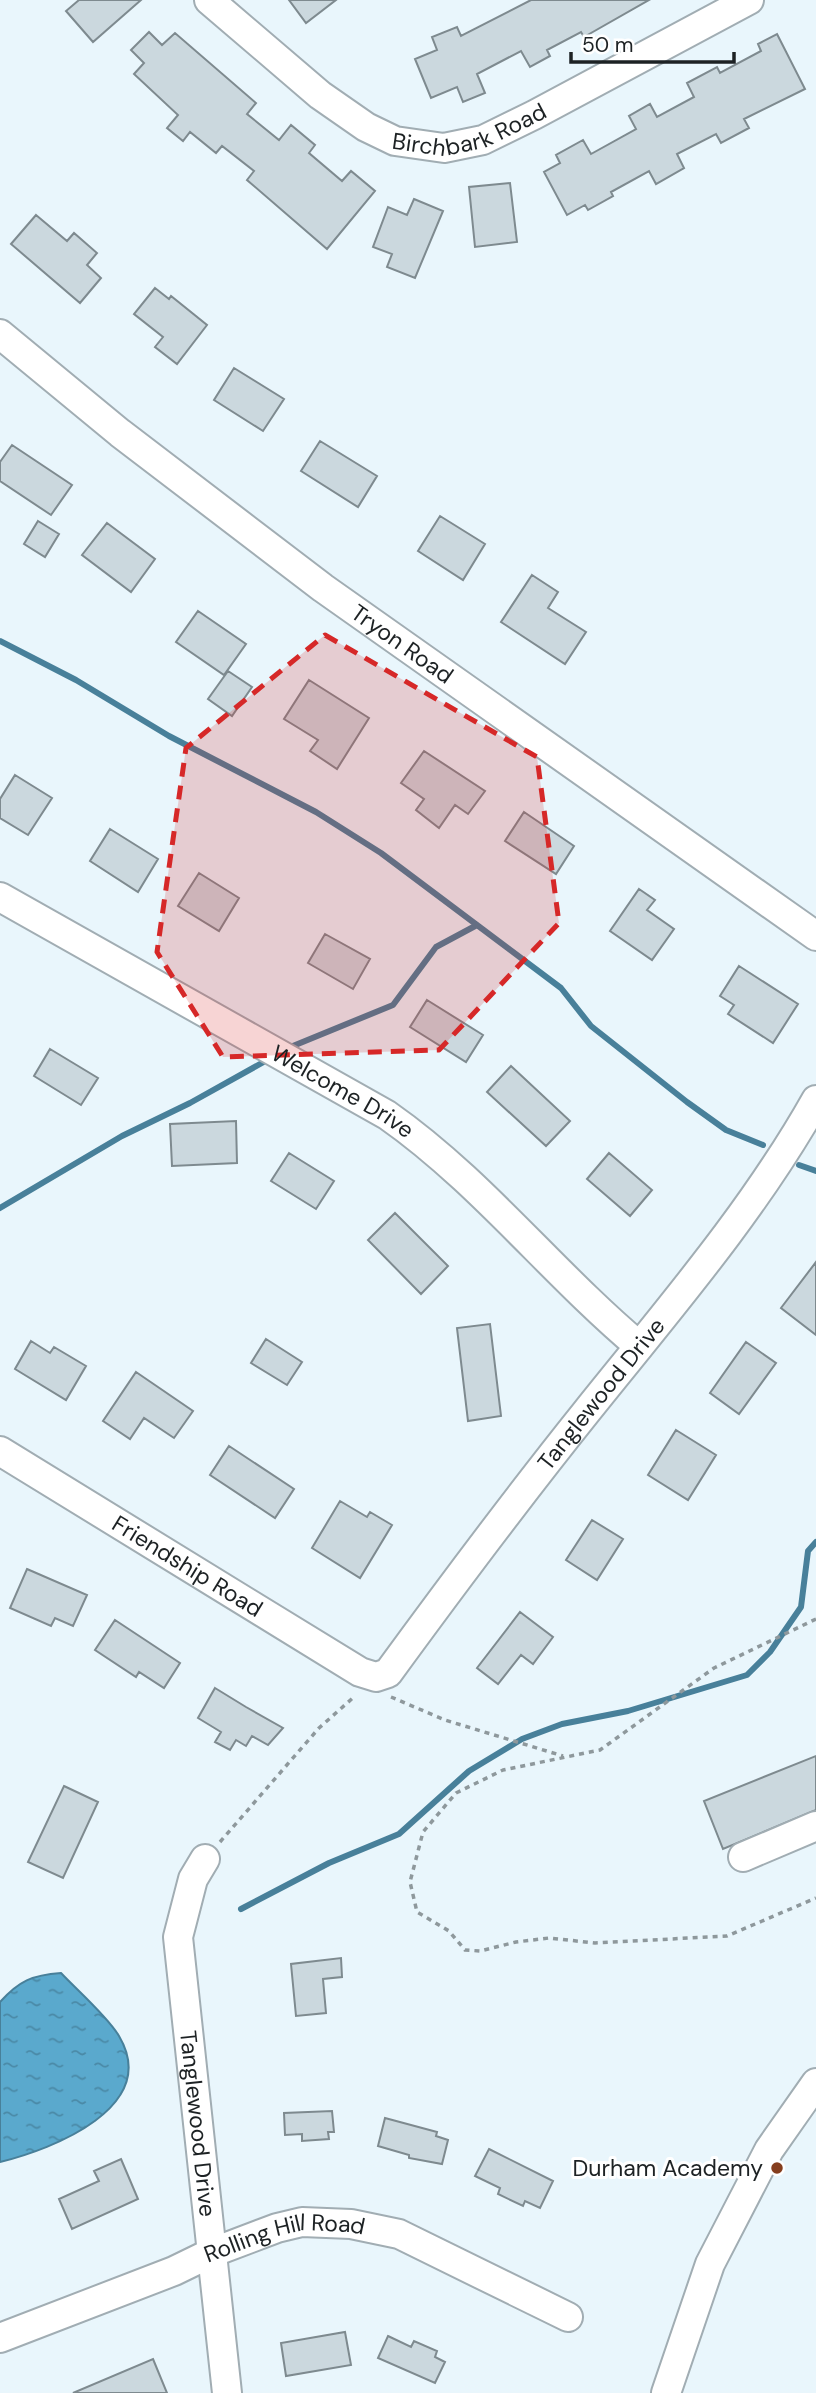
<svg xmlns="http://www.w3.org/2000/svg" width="816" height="2393" font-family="'DM Sans',sans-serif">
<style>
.water{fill:url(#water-ripples);stroke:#48809a;stroke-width:2}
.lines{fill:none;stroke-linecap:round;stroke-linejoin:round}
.stream{stroke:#48809a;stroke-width:6}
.building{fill:#cbd8de;stroke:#7e8a8f;stroke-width:2}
.minor-casing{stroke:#a1adb3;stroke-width:32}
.path{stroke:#8e989c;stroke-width:3.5;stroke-dasharray:5 5;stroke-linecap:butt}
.minor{stroke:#fff;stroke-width:28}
.marked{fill:#d62828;fill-opacity:0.2;stroke:#d62828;stroke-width:5;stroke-dasharray:14 9;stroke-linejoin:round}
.poi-dot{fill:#853e1e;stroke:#fff;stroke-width:2.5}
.labels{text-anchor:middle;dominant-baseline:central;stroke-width:6;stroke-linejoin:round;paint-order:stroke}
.street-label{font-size:23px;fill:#1d2224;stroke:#fff}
.poi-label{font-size:23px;fill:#1d2224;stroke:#fff;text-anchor:end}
</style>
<defs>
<pattern id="water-ripples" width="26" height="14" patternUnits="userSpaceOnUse" patternTransform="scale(1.75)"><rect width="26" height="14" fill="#5aa9cd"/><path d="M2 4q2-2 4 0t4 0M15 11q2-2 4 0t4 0" fill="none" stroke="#4a89a6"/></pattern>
</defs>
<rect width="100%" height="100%" fill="#e9f6fc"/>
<path class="water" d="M 61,1973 C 77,1990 108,2017 119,2036 C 161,2107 53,2149 0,2162 L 0,2002 C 19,1981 32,1975 61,1973 Z"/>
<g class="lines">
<path class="stream" d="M 0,641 L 76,680 L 169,736 L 316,812 L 381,853 L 561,988 L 591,1026 L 687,1102 L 726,1130 L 763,1145
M 288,1048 L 393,1005 L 436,947 L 477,925
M 799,1165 L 816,1171
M 0,1208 L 122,1136 L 190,1103 L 269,1059
M 241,1909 L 329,1863 L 399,1834 L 469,1771 L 522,1739 L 562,1724 L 628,1711 L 747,1675 L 770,1652 L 801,1607 L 808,1551 L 816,1542"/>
</g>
<path class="building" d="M 79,0 L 141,0 L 93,42 L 66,11 Z
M 289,0 L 336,0 L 306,23 Z
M 531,0 L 649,0 L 584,37 L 581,32 L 547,50 L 550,56 L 530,67 L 521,51 L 477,74 L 485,93 L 463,102 L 457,87 L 431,98 L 415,59 L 437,50 L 432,37 L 457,27 L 461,36 Z
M 149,32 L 162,45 L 175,33 L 256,103 L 247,114 L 279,140 L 291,125 L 315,145 L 309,153 L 342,181 L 351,171 L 375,191 L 327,249 L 247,180 L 254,171 L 222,146 L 216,153 L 190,132 L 183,141 L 167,128 L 178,115 L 134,74 L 144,63 L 131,50 Z
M 777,34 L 805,89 L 744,119 L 749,128 L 721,143 L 716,134 L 677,154 L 684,168 L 656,184 L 649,171 L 611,192 L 613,196 L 588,210 L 585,205 L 567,215 L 544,172 L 560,163 L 556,155 L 583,140 L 591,154 L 636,129 L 629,116 L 650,104 L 657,117 L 694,97 L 687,83 L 717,67 L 720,73 L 761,51 L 758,44 Z
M 510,183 L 517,242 L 475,247 L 469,187 Z
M 414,199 L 443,211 L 415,278 L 387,267 L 392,254 L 373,247 L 388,207 L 407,215 Z
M 36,215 L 67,241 L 74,233 L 97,253 L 87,265 L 101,278 L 80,303 L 11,244 Z
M 155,288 L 169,299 L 171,296 L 207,325 L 177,364 L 155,347 L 163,337 L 134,314 Z
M 234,368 L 284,399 L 263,431 L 214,400 Z
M 320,441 L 377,476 L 358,507 L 301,471 Z
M 12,445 L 72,485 L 51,515 L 0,481 L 0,462 Z
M 440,516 L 485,544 L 463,580 L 418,551 Z
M 38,521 L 59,534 L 45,557 L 24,544 Z
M 107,523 L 155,559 L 131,592 L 82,555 Z
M 532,575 L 558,592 L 548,608 L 586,632 L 565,664 L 501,622 Z
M 198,611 L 246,644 L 224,675 L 176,642 Z
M 228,671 L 252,687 L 232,716 L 208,699 Z
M 309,680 L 369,718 L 337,769 L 310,751 L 318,740 L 284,719 Z
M 424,751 L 485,791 L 468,814 L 455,805 L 439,828 L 416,810 L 424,799 L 401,783 Z
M 15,775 L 52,798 L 28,835 L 0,818 L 0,799 Z
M 524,812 L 574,846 L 556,874 L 505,841 Z
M 110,829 L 158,859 L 138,892 L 90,861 Z
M 199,873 L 239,898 L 219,931 L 178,906 Z
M 639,889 L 655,900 L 647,910 L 674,929 L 652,960 L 610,931 Z
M 325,934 L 370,959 L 353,989 L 308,963 Z
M 739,966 L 798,1004 L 773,1043 L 728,1014 L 734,1005 L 720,996 Z
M 427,1000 L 483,1035 L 466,1062 L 410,1027 Z
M 50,1049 L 98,1078 L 81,1105 L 34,1076 Z
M 511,1066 L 570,1121 L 546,1146 L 487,1092 Z
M 236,1121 L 237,1163 L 172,1166 L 170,1124 Z
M 289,1153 L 334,1181 L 316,1209 L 271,1181 Z
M 609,1153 L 652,1190 L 630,1216 L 587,1179 Z
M 395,1213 L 448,1266 L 421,1294 L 368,1240 Z
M 816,1262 L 816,1335 L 781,1308 Z
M 490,1324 L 501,1416 L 468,1421 L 457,1328 Z
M 266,1339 L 302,1362 L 287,1385 L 251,1363 Z
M 31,1341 L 50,1353 L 54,1347 L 86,1366 L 66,1400 L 15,1369 Z
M 746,1342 L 776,1363 L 739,1414 L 710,1393 Z
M 136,1372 L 193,1411 L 174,1438 L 144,1418 L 130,1439 L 103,1421 Z
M 676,1430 L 716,1455 L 688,1500 L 648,1475 Z
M 229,1446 L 294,1489 L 275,1518 L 210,1475 Z
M 340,1501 L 367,1517 L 370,1512 L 392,1525 L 360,1578 L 312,1548 Z
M 592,1520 L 623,1539 L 597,1580 L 566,1560 Z
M 27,1569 L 87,1595 L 73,1626 L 55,1618 L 51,1626 L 10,1608 Z
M 520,1612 L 553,1637 L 533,1664 L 521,1655 L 498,1684 L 477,1668 Z
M 115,1620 L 180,1663 L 164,1688 L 139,1672 L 136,1677 L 95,1650 Z
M 215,1688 L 246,1707 L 283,1728 L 268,1745 L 252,1736 L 246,1746 L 236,1740 L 230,1750 L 215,1742 L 221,1732 L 198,1718 Z
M 816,1756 L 816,1810 L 723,1849 L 704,1801 Z
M 64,1786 L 98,1802 L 63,1878 L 28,1862 Z
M 341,1958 L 342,1977 L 323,1979 L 326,2013 L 296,2016 L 291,1964 Z
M 332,2111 L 334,2132 L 328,2132 L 329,2139 L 302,2141 L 302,2134 L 285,2135 L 284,2113 Z
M 385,2118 L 437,2132 L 436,2136 L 448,2140 L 442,2164 L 409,2158 L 409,2155 L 378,2146 Z
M 489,2149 L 553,2181 L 540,2208 L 525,2201 L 523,2206 L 498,2194 L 500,2188 L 475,2176 Z
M 121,2159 L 138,2199 L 72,2229 L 59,2199 L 99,2181 L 94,2171 Z
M 345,2332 L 351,2365 L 286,2376 L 281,2343 Z
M 388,2336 L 411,2347 L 414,2341 L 437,2351 L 435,2357 L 445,2362 L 435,2383 L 378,2358 Z
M 153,2359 L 167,2393 L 73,2393 Z"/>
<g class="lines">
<defs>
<g id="minor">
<path id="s1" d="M 209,0 L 320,95 L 366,127 L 395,141 L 444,148 L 483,140 L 534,115 L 749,0"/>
<path id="s2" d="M 0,334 L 120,433 L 323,588 L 816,936"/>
<path id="s3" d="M 0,897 L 387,1115 C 480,1180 552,1273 639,1346"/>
<path id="s4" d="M 0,1451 L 360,1672 L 376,1677 L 388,1673 C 453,1584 518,1497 587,1411 C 667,1311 753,1212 816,1100"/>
<path d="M 743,1857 L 816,1826"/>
<path id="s5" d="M 205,1859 L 193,1879 L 178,1937 L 227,2393"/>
<path id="s6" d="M 0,2338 L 174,2271 L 211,2253 L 277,2228 L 302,2222 L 351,2224 L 399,2234 L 568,2317"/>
<path d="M 666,2393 L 710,2264 L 769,2150 L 816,2083"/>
</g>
</defs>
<use href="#minor" class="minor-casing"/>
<path class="path" d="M 816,1619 L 714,1668 L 600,1750 L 503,1770 L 456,1793 L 423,1832 L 410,1882 L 417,1912 L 449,1931 L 465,1950 L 480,1951 L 516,1942 L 549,1938 L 595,1943 L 727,1936 L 816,1898
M 391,1697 L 445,1720 L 563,1756
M 220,1842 L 319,1728 L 355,1696"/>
<use href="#minor" class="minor"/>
</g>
<path class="marked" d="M 325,635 L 537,757 L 559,923 L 439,1050 L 223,1057 L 157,952 L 186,748 Z"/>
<circle class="poi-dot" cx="777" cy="2168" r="7"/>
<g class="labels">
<g class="street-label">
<text stroke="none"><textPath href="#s1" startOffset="312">Birchbark Road</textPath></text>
<text stroke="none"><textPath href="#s2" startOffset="508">Tryon Road</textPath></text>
<text stroke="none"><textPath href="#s3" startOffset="394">Welcome Drive</textPath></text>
<text stroke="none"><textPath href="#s4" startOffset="803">Tanglewood Drive</textPath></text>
<text stroke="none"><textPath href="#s4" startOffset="220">Friendship Road</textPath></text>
<text stroke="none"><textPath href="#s5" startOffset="271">Tanglewood Drive</textPath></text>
<text stroke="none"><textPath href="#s6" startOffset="304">Rolling Hill Road</textPath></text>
</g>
<g class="poi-label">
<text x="763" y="2168">Durham Academy</text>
</g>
</g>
<path d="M571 52v10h163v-10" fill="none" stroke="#1d2224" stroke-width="3.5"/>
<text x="582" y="52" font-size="21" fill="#1d2224" stroke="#ffffff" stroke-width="5" paint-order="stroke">50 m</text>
</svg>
